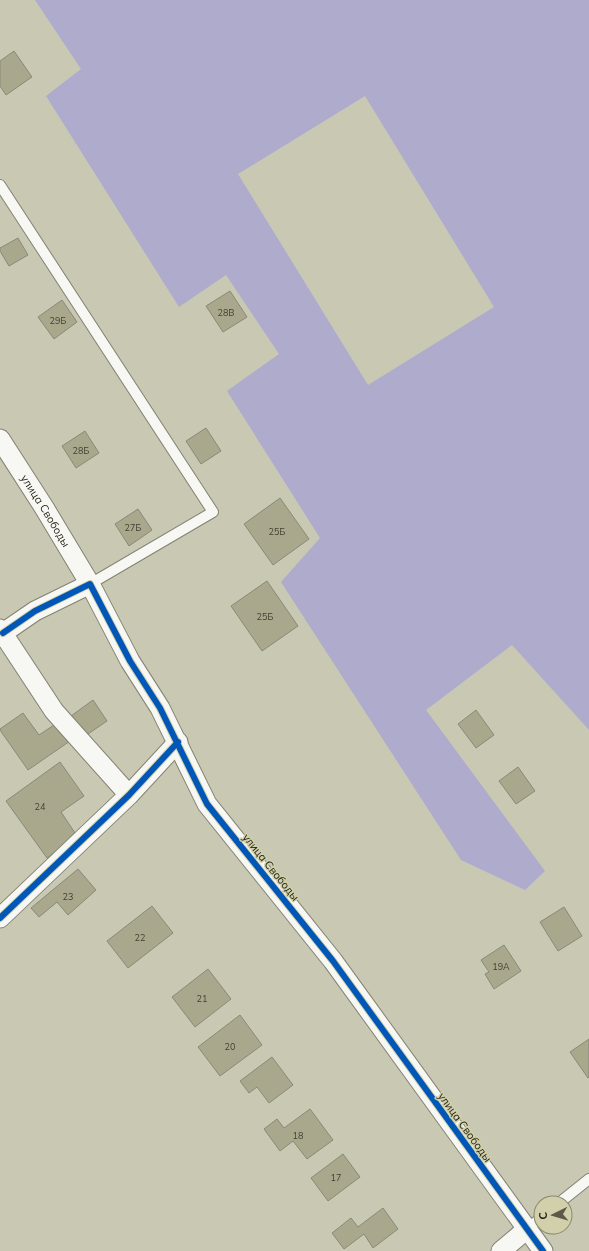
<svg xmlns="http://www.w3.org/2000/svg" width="589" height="1251" font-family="Mulish,sans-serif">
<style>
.forest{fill:#aeabcd;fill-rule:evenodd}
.building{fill:#a9a88c;stroke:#898979}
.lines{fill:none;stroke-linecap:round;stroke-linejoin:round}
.lane-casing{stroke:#838272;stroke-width:12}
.street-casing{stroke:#838272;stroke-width:21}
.lane{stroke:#f7f7f4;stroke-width:10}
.street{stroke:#f7f7f4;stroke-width:19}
.cycleway-casing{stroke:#d1d0aa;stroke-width:8}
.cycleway{stroke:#0057b8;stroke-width:6}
.labels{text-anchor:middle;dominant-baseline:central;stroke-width:3;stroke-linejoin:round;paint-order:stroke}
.number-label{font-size:9px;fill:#424130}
.street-label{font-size:11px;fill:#201f11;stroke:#d1d0aa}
</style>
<rect width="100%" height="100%" fill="#c8c8b3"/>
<path class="forest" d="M 35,0 L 589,0 L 589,730 L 512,645 L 426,710 L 545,871 L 525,890 L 461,860 L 281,582 L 320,538 L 227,391 L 279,354 L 226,275 L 179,307 L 46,96 L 81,69 ZM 365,96 L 494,307 L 368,385 L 238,174 Z"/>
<path class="building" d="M 14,51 L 32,77 L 6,95 L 0,86 L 0,61 Z
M 18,238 L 28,255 L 9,266 L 0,251 L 0,248 Z
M 230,291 L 247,317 L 223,332 L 206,306 Z
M 62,300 L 77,322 L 54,339 L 38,317 Z
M 206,428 L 221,451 L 201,464 L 186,441 Z
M 85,431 L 99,453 L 76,468 L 62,446 Z
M 280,498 L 309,539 L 273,565 L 244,524 Z
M 138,509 L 152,530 L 129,546 L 115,524 Z
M 267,581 L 298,626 L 262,651 L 231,606 Z
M 93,700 L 107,721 L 85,736 L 71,716 Z
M 476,710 L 494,735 L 476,748 L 458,724 Z
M 23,713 L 39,735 L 57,723 L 70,741 L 28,770 L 0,730 L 0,729 Z
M 60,762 L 84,796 L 61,812 L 77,836 L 47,858 L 6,801 Z
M 518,767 L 535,791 L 516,804 L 499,781 Z
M 78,869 L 96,890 L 68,915 L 57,902 L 39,917 L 31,908 Z
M 152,906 L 173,933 L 128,968 L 107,941 Z
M 564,907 L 582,936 L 558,951 L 540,922 Z
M 504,945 L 521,971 L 494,989 L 485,974 L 489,972 L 481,960 Z
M 208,969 L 231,999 L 195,1027 L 172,997 Z
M 240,1015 L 262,1045 L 220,1076 L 198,1047 Z
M 589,1039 L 589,1077 L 588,1078 L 570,1052 Z
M 272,1057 L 293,1085 L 269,1103 L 257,1087 L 249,1093 L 240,1081 Z
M 310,1109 L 333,1140 L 307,1159 L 293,1141 L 280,1151 L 264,1129 L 277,1119 L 284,1128 Z
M 343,1154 L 360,1177 L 328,1201 L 311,1178 Z
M 383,1208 L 398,1229 L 373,1248 L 364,1234 L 344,1249 L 332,1233 L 351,1218 L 358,1227 Z"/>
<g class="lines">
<defs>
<path id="lane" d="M 0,185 L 213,512 L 90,584
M 559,1203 L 589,1179
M 527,1229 L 541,1218"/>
<g id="street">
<path id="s1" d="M 0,439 L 45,509 L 90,584"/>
<path d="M 0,629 L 54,711 L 129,795"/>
<path d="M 3,633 L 35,611 L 90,584 L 130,661 L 160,708 L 207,804 L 333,961 L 543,1251"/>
<path d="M 0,918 L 129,795 L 178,742"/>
<path d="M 501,1251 L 527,1229"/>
</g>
</defs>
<use href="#lane" class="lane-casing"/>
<use href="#street" class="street-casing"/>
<use href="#lane" class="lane"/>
<use href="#street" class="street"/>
<defs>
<path id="cycleway" d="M 3,633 L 35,611 L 90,584 L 130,661 L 160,708 L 207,804 L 333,961 L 543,1251
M 0,918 L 129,795 L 178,742"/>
</defs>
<use href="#cycleway" class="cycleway-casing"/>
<use href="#cycleway" class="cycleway"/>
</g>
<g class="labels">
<g class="number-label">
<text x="226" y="312">28В</text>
<text x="58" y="320">29Б</text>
<text x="81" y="450">28Б</text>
<text x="133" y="527">27Б</text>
<text x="277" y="531">25Б</text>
<text x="265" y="616">25Б</text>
<text x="40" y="806">24</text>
<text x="68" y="896">23</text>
<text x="140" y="937">22</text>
<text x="501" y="966">19А</text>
<text x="202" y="998">21</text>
<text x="230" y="1046">20</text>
<text x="298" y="1135">18</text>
<text x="336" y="1177">17</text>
</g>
<g class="street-label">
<text stroke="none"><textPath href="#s1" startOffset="85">улица Свободы</textPath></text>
<text transform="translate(271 867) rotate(51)">улица Свободы</text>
<text transform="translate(465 1127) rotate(54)">улица Свободы</text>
</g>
</g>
<g transform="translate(553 1215) rotate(265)"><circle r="19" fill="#d1d0aa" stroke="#8a896d"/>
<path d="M0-3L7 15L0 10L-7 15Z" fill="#5b5a4a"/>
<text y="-6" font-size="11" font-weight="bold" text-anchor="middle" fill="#201f11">С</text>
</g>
</svg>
